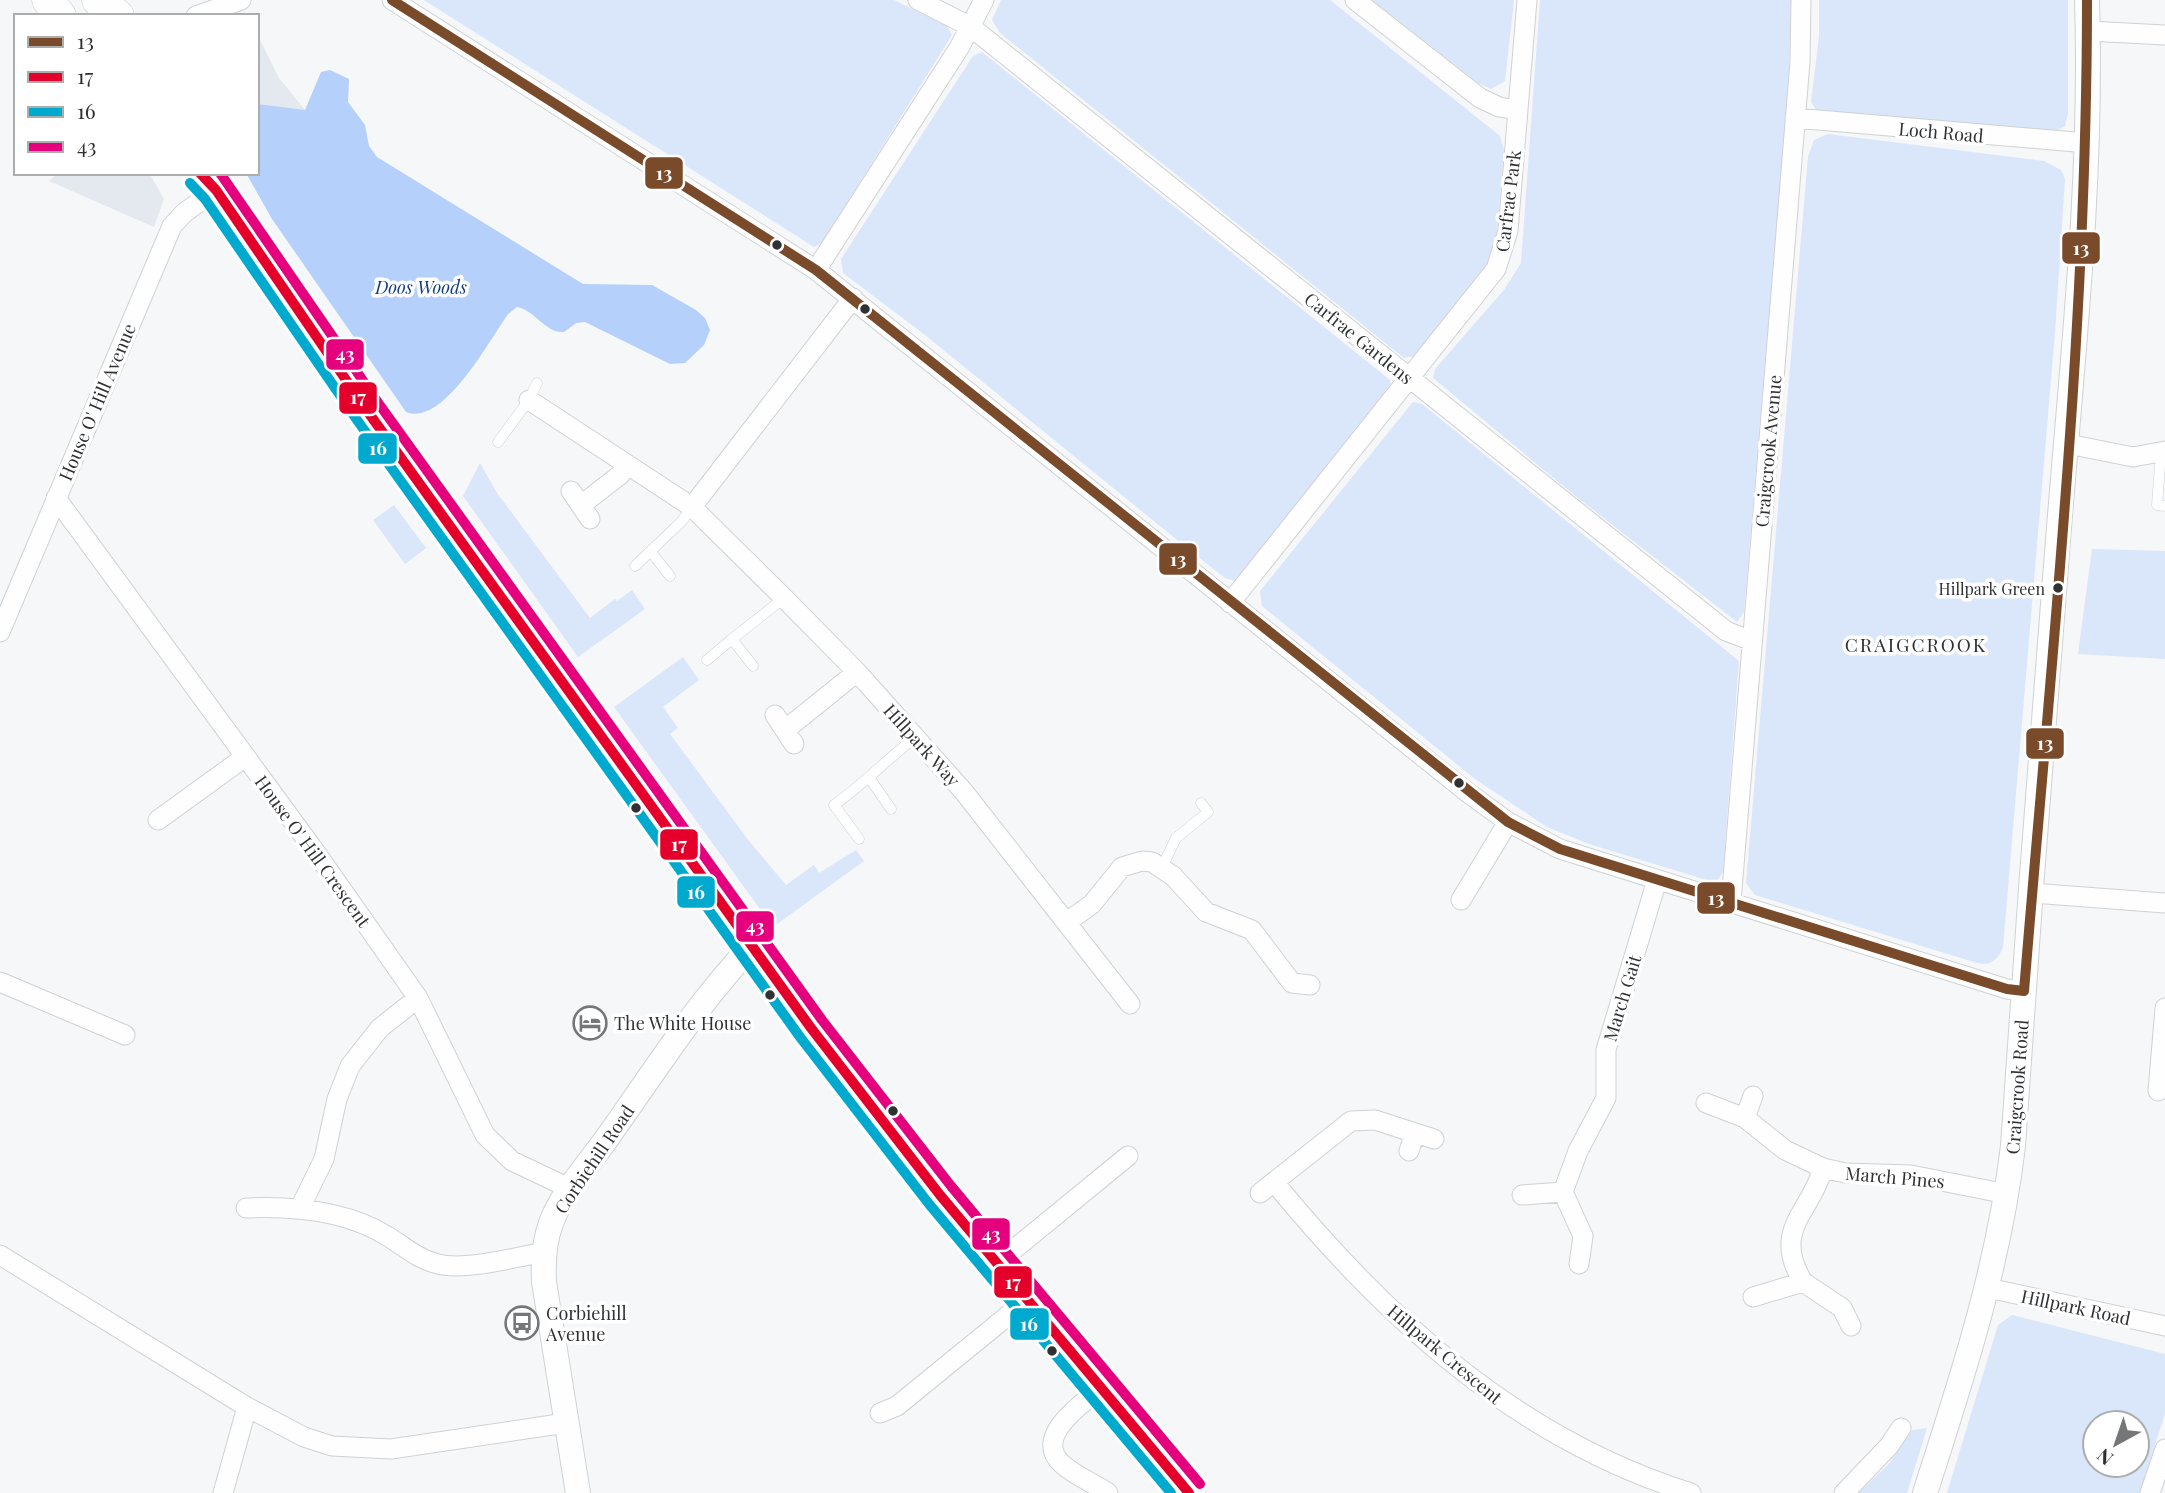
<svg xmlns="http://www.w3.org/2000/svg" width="2165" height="1493" font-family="'Playfair Display',serif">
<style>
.built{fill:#e4e8ef}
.green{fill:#dae6f9;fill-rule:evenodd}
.forest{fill:#b4d0fb}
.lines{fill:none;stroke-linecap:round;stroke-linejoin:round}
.service-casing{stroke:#cfd1d3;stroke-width:11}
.minor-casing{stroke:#cfd1d3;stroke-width:21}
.tertiary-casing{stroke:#cfd1d3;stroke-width:26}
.primary-casing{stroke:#cfd1d3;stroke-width:33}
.service{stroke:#fefefe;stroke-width:10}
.minor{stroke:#fefefe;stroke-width:19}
.tertiary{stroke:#fefefe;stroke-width:24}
.primary{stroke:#fefefe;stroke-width:32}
.bus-1-casing{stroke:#fff;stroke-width:16}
.bus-2-casing{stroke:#fff;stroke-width:16}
.bus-3-casing{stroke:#fff;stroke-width:16}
.bus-4-casing{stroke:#fff;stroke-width:16}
.bus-1{stroke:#7a4b2a;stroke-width:10}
.bus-2{stroke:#e4002b;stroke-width:10}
.bus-3{stroke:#00a9ce;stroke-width:10}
.bus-4{stroke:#e5007d;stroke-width:10}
.bus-dot{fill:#303133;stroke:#fff;stroke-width:2.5}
.labels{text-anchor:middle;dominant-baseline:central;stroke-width:7;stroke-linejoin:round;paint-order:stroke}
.bus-label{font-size:16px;fill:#303133;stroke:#fff;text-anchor:end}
.street-label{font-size:18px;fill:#303133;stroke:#fff}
.park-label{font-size:18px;font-style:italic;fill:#0f3d7e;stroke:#fff}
.poi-label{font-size:18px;fill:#303133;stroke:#fff;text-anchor:start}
.neighbourhood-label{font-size:19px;letter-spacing:2px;fill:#303133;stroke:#fff}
.line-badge{stroke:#fff;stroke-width:2.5}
.badge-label{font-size:19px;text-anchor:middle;font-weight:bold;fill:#fff}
</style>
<rect width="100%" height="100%" fill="#f5f7f9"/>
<path class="built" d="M 257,34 L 279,78 L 305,110 L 285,110 L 257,104 Z
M 58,173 L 149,173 L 164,199 L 154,227 L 49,181 Z"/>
<path class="green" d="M 424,0 L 894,0 L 947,26 L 952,35 L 822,243 L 814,247 Z
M 1001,0 L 1330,0 L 1500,136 L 1504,150 L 1495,256 L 1415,356 L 1404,358 L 1000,33 L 992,20 Z
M 1372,0 L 1514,0 L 1505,81 L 1491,89 L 1478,83 Z
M 1540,0 L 1791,0 L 1789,76 L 1744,612 L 1737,622 L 1573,494 L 1433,378 L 1435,369 L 1504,290 L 1521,263 Z
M 1819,0 L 2068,0 L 2068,113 L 2065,126 L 2054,132 L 1817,111 L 1811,102 L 1819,36 Z
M 982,52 L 1390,380 L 1391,387 L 1235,581 L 1225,578 L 1192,552 L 925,335 L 843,273 L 841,259 L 973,56 Z
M 1828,134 L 2044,161 L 2061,170 L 2065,179 L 2055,332 L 2003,947 C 1998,960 1991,966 1977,963 L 1755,895 L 1746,883 L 1808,157 L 1814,140 Z
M 1413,402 L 1422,404 L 1739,661 L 1723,872 L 1717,881 L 1710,881 L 1589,844 L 1547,827 L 1475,779 L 1262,606 L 1260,591 Z
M 480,463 L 497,493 L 590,618 L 615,599 L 617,601 L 632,590 L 645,609 L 578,657 L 463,496 Z
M 394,505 L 426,548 L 405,564 L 373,520 Z
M 2092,549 L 2165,551 L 2165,659 L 2078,654 Z
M 683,657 L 699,680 L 663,707 L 678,728 L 670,734 L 749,841 L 786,885 L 814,865 L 819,873 L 856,850 L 864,861 L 773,927 L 614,707 Z
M 2012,1315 L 2165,1354 L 2165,1413 L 2140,1493 L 1947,1493 L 1998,1325 ZM 2095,1423 L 2137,1423 L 2137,1465 L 2095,1465 Z
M 1927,1428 L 1907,1493 L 1858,1493 L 1889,1464 L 1912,1430 Z"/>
<path class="forest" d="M 330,70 L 349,79 L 348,102 L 365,125 L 369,146 L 377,157 L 583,284 L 652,285 L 696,310 L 705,318 L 710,330 L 704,345 L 685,363 L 670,364 L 585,322 L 576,323 L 564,332 C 546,334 535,310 517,307 L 508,314 C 489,341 443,427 406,412 L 272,219 L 246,173 L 257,173 L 257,104 L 305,110 L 321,72 Z"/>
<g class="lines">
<defs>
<path id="service" d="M 498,442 L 529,400 L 537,383
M 2161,453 L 2157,505 L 2165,506
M 651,552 L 670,576
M 635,566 L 682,521 L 692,507
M 707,660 L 732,639
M 753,666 L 732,639 L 784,598
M 870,779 L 891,809
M 859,839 L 834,805 C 864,784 887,759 916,737
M 1162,867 L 1176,838 L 1208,812 L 1201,803"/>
<path id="minor" d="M 392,0 L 816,270 L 1467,792 L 1508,822 L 1560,849 L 2007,989 L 2024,991
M 918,0 L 971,27 L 1726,631 L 1752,641
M 1355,0 L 1480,98 L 1499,107 L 1517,110
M 196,16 L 241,0
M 2088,31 L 2165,35
M 1795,118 L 2087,143
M 816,270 L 959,48 L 984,0
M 529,400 L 692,507 L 784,598 L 857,672 L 964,792 L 1130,1004
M 2068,444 L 2133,457 L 2165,451
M 571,491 L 590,519
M 56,498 L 314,850 L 418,998 L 485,1135 L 512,1161 L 571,1189
M 581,505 L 620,475 L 627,464
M 692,507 L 853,298
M 1230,603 L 1496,269 L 1508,231 L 1527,0
M 0,632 L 172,226 L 184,213 L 216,190
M 775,715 L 794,744
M 785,730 L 857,672
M 158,820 L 245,757
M 2031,893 L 2165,903
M 1461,900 L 1508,822
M 1731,902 L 1800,62 L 1801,0
M 1067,922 L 1092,904 L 1122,867 L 1142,861 L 1152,862 L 1173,876 L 1206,912 L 1252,930 L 1292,983 L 1310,985
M 0,982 L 125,1035
M 2158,1091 L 2165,1008
M 1706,1103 L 1745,1118 L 1785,1150 L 1823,1168 L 1845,1173 L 1911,1175 L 2007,1194
M 1745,1118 L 1753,1096
M 1409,1151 L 1415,1133
M 1274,1182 C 1387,1320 1518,1439 1691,1493
M 1563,1192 L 1578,1151 L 1606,1098 L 1606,1050 L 1657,880
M 1260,1193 L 1351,1121 L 1375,1120 L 1434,1139
M 1522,1195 L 1563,1192 L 1583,1236 L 1579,1264
M 246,1208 C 293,1206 345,1210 387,1236 C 404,1246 417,1259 438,1264 C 466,1271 516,1257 545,1252
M 300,1208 L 324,1159 L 337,1099 L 350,1066 L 380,1028 L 418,998
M 0,1255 L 247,1407 L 304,1437 L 332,1446 L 391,1449 L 566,1423
M 996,1264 L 1128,1156
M 1803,1282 C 1771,1229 1811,1213 1823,1168
M 1988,1288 L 2165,1326
M 1753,1297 L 1803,1282 L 1842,1308 L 1851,1326
M 1101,1388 C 1083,1403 1032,1437 1062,1464 C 1075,1476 1094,1483 1108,1493
M 880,1413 L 897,1406 L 1027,1300
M 223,1493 L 247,1407
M 1844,1493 L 1889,1446 L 1901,1428
M 2150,1493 L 2165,1449"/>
<path id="tertiary" d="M 578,1493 L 544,1282 C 543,1262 544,1242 551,1223 C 562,1193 588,1165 607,1138 C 653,1074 697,1003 752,946
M 1925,1493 C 1962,1378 1999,1266 2013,1146 C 2026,948 2041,751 2057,553 C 2071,369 2093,185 2087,0"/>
<path id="primary" d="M 48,0 L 60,16
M 98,0 L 118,16
M 203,173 L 368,412 L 811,1028 L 940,1195 L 1189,1493"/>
</defs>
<use href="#service" class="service-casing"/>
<use href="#minor" class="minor-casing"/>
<use href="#tertiary" class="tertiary-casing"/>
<use href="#primary" class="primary-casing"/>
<use href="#service" class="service"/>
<use href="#minor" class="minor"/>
<use href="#tertiary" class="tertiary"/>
<use href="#primary" class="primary"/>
<defs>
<path id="bus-1" d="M 392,0 L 816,270 L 1508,822 L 1560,849 L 2007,989 L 2024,991
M 2024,991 C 2051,661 2087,331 2087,0"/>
<path id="bus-2" d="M 200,173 L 216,190 L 368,412 L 811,1028 L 940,1195 L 1189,1493"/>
<path id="bus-3" d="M 190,183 L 205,199 L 357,420 L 800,1037 L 929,1204 L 1171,1493"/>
<path id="bus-4" d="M 220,173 L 379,404 L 822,1020 L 951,1186 L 1200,1484"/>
</defs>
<use href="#bus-1" class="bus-1-casing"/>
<use href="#bus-2" class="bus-2-casing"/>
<use href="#bus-3" class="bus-3-casing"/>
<use href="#bus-4" class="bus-4-casing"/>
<use href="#bus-1" class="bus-1"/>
<use href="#bus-2" class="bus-2"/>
<use href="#bus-3" class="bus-3"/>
<use href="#bus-4" class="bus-4"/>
</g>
<defs>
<symbol id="hotel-ring" viewBox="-11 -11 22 22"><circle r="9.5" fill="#fff" stroke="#757678" stroke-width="1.5"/><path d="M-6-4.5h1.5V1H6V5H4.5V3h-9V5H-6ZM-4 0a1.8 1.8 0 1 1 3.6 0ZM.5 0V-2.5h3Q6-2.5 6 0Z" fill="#757678"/></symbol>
<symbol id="bus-ring" viewBox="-11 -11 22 22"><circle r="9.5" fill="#fff" stroke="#757678" stroke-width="1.5"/><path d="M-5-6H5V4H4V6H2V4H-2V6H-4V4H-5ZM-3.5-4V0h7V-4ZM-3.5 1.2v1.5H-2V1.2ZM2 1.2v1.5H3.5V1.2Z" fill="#757678"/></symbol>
</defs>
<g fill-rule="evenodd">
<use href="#hotel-ring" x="571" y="1004" width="38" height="38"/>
<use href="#bus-ring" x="503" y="1304" width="38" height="38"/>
</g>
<g class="bus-dot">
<circle cx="777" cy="245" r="6"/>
<circle cx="865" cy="309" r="6"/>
<circle cx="2058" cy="588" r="6"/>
<circle cx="1459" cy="783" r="6"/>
<circle cx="636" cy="808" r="6"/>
<circle cx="770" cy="995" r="6"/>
<circle cx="893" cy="1111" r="6"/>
<circle cx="1052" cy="1351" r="6"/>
</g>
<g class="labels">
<g class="bus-label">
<text x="2045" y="588">Hillpark Green</text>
</g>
<g class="street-label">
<text transform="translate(1941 132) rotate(5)">Loch Road</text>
<text transform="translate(1508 201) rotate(-83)">Carfrae Park</text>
<text transform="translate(1359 338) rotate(39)">Carfrae Gardens</text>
<text transform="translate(97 402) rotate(-67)">House O' Hill Avenue</text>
<text transform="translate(1768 451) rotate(-85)">Craigcrook Avenue</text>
<text transform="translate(922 745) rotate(48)">Hillpark Way</text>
<text transform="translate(313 851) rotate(54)">House O' Hill Crescent</text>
<text transform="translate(1622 998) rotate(-73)">March Gait</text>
<text transform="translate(2017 1087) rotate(-86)">Craigcrook Road</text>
<text transform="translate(594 1159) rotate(-56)">Corbiehill Road</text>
<text transform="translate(1895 1177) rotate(5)">March Pines</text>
<text transform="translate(2076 1307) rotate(12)">Hillpark Road</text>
<text transform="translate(1445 1354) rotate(40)">Hillpark Crescent</text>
</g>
<g class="park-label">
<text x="421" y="287">Doos Woods</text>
</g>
<g class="poi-label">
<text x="614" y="1023">The White House</text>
<text x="546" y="1313">Corbiehill<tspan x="546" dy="21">Avenue</tspan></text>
</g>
<g class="neighbourhood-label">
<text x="1916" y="644">CRAIGCROOK</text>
</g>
</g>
<g class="line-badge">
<rect x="644" y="156" width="40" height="34" rx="7" fill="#7a4b2a"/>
<rect x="2061" y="231" width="40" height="34" rx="7" fill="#7a4b2a"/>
<rect x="325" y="338" width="40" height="33" rx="7" fill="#e5007d"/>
<rect x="338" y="381" width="40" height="34" rx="7" fill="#e4002b"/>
<rect x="357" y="432" width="41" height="33" rx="7" fill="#00a9ce"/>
<rect x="1158" y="542" width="40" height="34" rx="7" fill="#7a4b2a"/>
<rect x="2025" y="727" width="40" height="33" rx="7" fill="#7a4b2a"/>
<rect x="659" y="828" width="40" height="33" rx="7" fill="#e4002b"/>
<rect x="676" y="875" width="40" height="34" rx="7" fill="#00a9ce"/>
<rect x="1696" y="881" width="40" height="34" rx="7" fill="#7a4b2a"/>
<rect x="735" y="910" width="40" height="33" rx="7" fill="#e5007d"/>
<rect x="971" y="1217" width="40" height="34" rx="7" fill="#e5007d"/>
<rect x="993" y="1265" width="40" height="34" rx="7" fill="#e4002b"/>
<rect x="1009" y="1307" width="41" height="34" rx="7" fill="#00a9ce"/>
</g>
<g class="badge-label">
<text x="664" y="180">13</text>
<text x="2081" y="255">13</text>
<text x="345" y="361">43</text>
<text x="358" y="404">17</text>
<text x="378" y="455">16</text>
<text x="1178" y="566">13</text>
<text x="2045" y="750">13</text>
<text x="679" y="851">17</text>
<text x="696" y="899">16</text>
<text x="1716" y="905">13</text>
<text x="755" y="933">43</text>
<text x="991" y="1241">43</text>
<text x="1013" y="1289">17</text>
<text x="1029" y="1331">16</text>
</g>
<rect x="14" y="14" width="245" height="161" fill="#ffffff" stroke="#acadad" stroke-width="2"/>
<rect x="28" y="37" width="35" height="10" fill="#7a4b2a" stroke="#acadad" stroke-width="2"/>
<text x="77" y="49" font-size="21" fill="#303133">13</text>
<rect x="28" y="72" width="35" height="10" fill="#e4002b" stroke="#acadad" stroke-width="2"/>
<text x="77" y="84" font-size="21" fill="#303133">17</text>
<rect x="28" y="107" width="35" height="10" fill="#00a9ce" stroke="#acadad" stroke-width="2"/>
<text x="77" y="119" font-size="21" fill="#303133">16</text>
<rect x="28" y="142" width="35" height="10" fill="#e5007d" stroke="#acadad" stroke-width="2"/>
<text x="77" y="154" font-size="21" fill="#303133">43</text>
<g transform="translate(2116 1444) rotate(220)"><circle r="33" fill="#ffffff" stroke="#acadad" stroke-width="2"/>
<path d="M0-5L12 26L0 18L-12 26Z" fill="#757678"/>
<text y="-10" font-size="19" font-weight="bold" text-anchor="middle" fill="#303133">N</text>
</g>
</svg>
